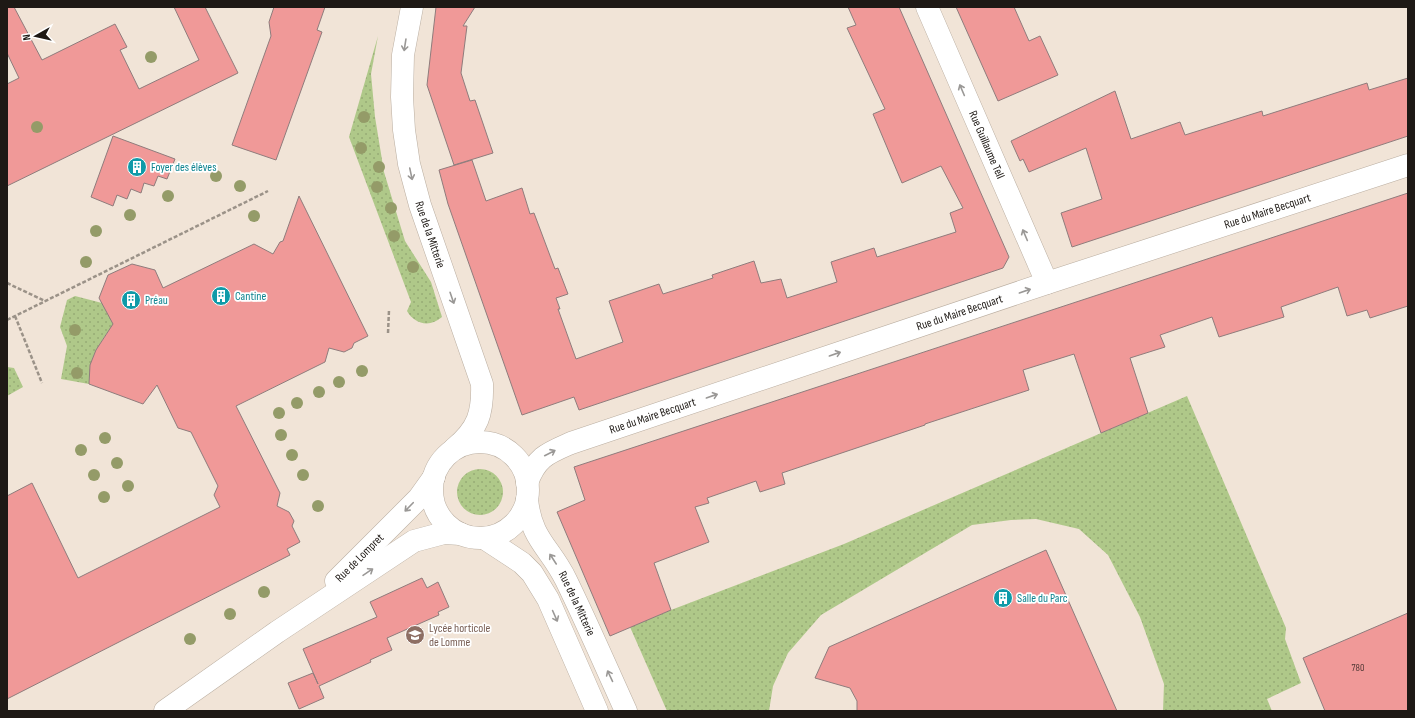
<svg xmlns="http://www.w3.org/2000/svg" width="1415" height="718" font-family="'Sofia Sans Condensed',sans-serif">
<style>
.grass{fill:url(#grass-dots)}
.building{fill:#f09998;stroke:#8f7c7c}
.lines{fill:none;stroke-linecap:round;stroke-linejoin:round}
.street-casing{stroke:#baaea1;stroke-width:23}
.path{stroke:#9b9288;stroke-width:2.5;stroke-dasharray:4 2;stroke-linecap:butt}
.street{stroke:#fff;stroke-width:22}
.tree{fill:#949b68}
.oneway{stroke:#9a9896}
.labels{text-anchor:middle;dominant-baseline:central;stroke-width:3.5;stroke-linejoin:round;paint-order:stroke}
.number-label{font-size:10px;fill:#523936}
.street-label{font-size:12px;fill:#1e1915;stroke:#fff}
.culture-label{font-size:12px;fill:#0d838f;stroke:#fff;text-anchor:start}
.education-label{font-size:12px;fill:#785e54;stroke:#fff;text-anchor:start}
</style>
<defs>
<pattern id="grass-dots" width="8" height="8" patternUnits="userSpaceOnUse"><rect width="8" height="8" fill="#afc889"/><path d="M2 2h.1M6 6h.1" fill="none" stroke="#96ab75" stroke-width="1.8" stroke-linecap="round"/></pattern>
</defs>
<rect width="100%" height="100%" fill="#f1e4d7"/>
<path class="grass" d="M 378,36 L 371,74 L 375,117 L 384,172 L 405,241 L 431,282 L 442,317 C 430,328 414,324 407,311 L 411,302 L 349,137 Z
M 75,296 L 102,303 L 124,339 L 107,333 C 94,352 90,362 89,384 L 61,379 L 67,346 L 60,327 L 67,300 Z
M 7,367 L 14,368 L 23,387 L 7,396 Z
M 1187,396 L 1286,628 L 1285,639 L 1301,683 L 1267,699 L 1272,711 L 1163,711 L 1164,684 L 1140,617 L 1108,555 L 1079,529 L 1036,519 L 1011,520 L 972,525 L 821,615 L 788,653 L 773,686 L 769,711 L 667,711 L 630,627 L 671,610 L 844,544 Z
M457 492a23 23 0 1 1 46 0a23 23 0 1 1-46 0Z"/>
<path class="building" d="M 7,7 L 14,7 L 42,60 L 115,24 L 127,47 L 120,50 L 139,89 L 199,60 L 174,7 L 205,7 L 238,73 L 7,186 L 7,84 L 19,78 L 7,53 Z
M 274,7 L 325,7 L 317,30 L 322,32 L 276,160 L 232,145 L 271,36 L 269,22 Z
M 436,7 L 475,7 L 463,26 L 467,26 L 461,73 L 470,101 L 475,100 L 493,153 L 454,165 L 427,85 Z
M 848,7 L 899,7 L 1009,257 L 1003,268 L 579,410 L 574,397 L 522,415 L 448,204 L 439,170 L 472,160 L 486,201 L 522,188 L 530,214 L 534,213 L 555,269 L 558,268 L 568,294 L 556,298 L 560,309 L 558,309 L 576,359 L 623,342 L 609,301 L 659,284 L 663,294 L 713,278 L 712,275 L 754,261 L 761,283 L 781,279 L 787,298 L 837,282 L 831,262 L 874,248 L 877,257 L 956,232 L 950,213 L 963,208 L 941,166 L 902,183 L 873,114 L 885,109 L 847,28 L 856,25 Z
M 956,7 L 1014,7 L 1029,41 L 1040,36 L 1058,75 L 998,101 Z
M 1408,78 L 1408,136 L 1072,247 L 1061,213 L 1102,199 L 1086,148 L 1029,172 L 1023,159 L 1020,161 L 1011,141 L 1115,91 L 1131,139 L 1180,122 L 1185,135 L 1262,111 L 1263,116 L 1367,83 L 1369,90 Z
M 113,136 L 175,159 L 167,179 L 158,176 L 154,186 L 144,183 L 141,193 L 131,189 L 127,199 L 117,195 L 113,206 L 91,197 Z
M 1408,193 L 1408,306 L 1370,318 L 1367,310 L 1347,316 L 1338,287 L 1281,307 L 1284,317 L 1219,337 L 1212,317 L 1160,335 L 1165,347 L 1130,358 L 1148,413 L 1101,433 L 1074,354 L 1023,370 L 1029,390 L 925,424 L 925,425 L 782,473 L 785,484 L 760,492 L 756,481 L 707,498 L 709,503 L 695,507 L 709,542 L 654,563 L 671,610 L 610,636 L 557,512 L 585,500 L 574,467 Z
M 299,196 L 368,336 L 354,343 L 352,348 L 344,352 L 329,348 L 325,362 L 236,406 L 280,493 L 277,506 L 289,512 L 294,521 L 292,526 L 300,542 L 287,549 L 290,555 L 7,699 L 7,496 L 32,483 L 78,578 L 220,507 L 214,495 L 218,486 L 191,432 L 178,428 L 157,385 L 143,404 L 89,384 L 90,365 L 96,350 L 113,324 L 99,298 L 108,275 L 132,264 L 155,270 L 163,288 L 254,244 L 273,254 L 280,242 L 283,241 Z
M 1046,550 L 1117,711 L 857,711 L 857,701 L 850,688 L 815,678 L 829,647 Z
M 422,578 L 427,588 L 438,582 L 449,607 L 438,612 L 439,615 L 387,638 L 392,650 L 370,660 L 371,662 L 319,686 L 324,698 L 299,709 L 288,683 L 313,673 L 318,684 L 303,649 L 377,617 L 370,602 Z
M 1408,613 L 1408,711 L 1325,711 L 1303,658 Z"/>
<g class="lines">
<defs>
<g id="street">
<path id="s1" d="M 412,7 L 403,55 L 402,97 L 404,130 L 409,164 L 420,205 L 482,384 C 483,413 478,429 455,448"/>
<path id="s2" d="M 927,7 L 1047,283"/>
<circle cx="480" cy="490" r="48"/>
<path id="s3" d="M 527,483 C 536,457 548,453 571,443 L 1047,283 L 1408,165"/>
<path id="s4" d="M 527,499 C 531,540 550,547 566,580 C 587,623 606,667 626,711"/>
<path d="M 484,538 L 522,563 L 532,573 L 548,599 L 597,711"/>
<path id="s5" d="M 336,581 L 419,498 L 434,477"/>
<path d="M 165,711 L 277,632 L 414,541 L 444,533 L 461,534"/>
</g>
</defs>
<use href="#street" class="street-casing"/>
<path class="path" d="M 7,283 L 45,301
M 15,316 L 42,383
M 7,320 L 268,191
M 388,333 L 389,310"/>
<use href="#street" class="street"/>
</g>
<g class="tree">
<circle cx="151" cy="57" r="6"/>
<circle cx="364" cy="117" r="6"/>
<circle cx="37" cy="127" r="6"/>
<circle cx="361" cy="148" r="6"/>
<circle cx="379" cy="167" r="6"/>
<circle cx="216" cy="176" r="6"/>
<circle cx="240" cy="186" r="6"/>
<circle cx="377" cy="187" r="6"/>
<circle cx="168" cy="196" r="6"/>
<circle cx="391" cy="208" r="6"/>
<circle cx="130" cy="215" r="6"/>
<circle cx="254" cy="216" r="6"/>
<circle cx="96" cy="231" r="6"/>
<circle cx="394" cy="236" r="6"/>
<circle cx="86" cy="262" r="6"/>
<circle cx="413" cy="267" r="6"/>
<circle cx="75" cy="330" r="6"/>
<circle cx="362" cy="371" r="6"/>
<circle cx="77" cy="373" r="6"/>
<circle cx="339" cy="382" r="6"/>
<circle cx="319" cy="392" r="6"/>
<circle cx="297" cy="403" r="6"/>
<circle cx="279" cy="413" r="6"/>
<circle cx="281" cy="435" r="6"/>
<circle cx="105" cy="438" r="6"/>
<circle cx="81" cy="450" r="6"/>
<circle cx="292" cy="455" r="6"/>
<circle cx="117" cy="463" r="6"/>
<circle cx="94" cy="475" r="6"/>
<circle cx="303" cy="475" r="6"/>
<circle cx="128" cy="486" r="6"/>
<circle cx="104" cy="497" r="6"/>
<circle cx="318" cy="506" r="6"/>
<circle cx="264" cy="592" r="6"/>
<circle cx="230" cy="614" r="6"/>
<circle cx="190" cy="639" r="6"/>
</g>
<defs><path id="oneway-shaft" d="M-6 0H5M1.5-3L5.5 0L1.5 3" fill="none" stroke-width="1.6" stroke-linecap="round" stroke-linejoin="round"/></defs>
<g class="oneway">
<use href="#oneway-shaft" transform="translate(405 45) rotate(99)"/>
<use href="#oneway-shaft" transform="translate(962 90) rotate(-113)"/>
<use href="#oneway-shaft" transform="translate(411 174) rotate(78)"/>
<use href="#oneway-shaft" transform="translate(1025 235) rotate(-113)"/>
<use href="#oneway-shaft" transform="translate(1025 291) rotate(-19)"/>
<use href="#oneway-shaft" transform="translate(452 298) rotate(71)"/>
<use href="#oneway-shaft" transform="translate(835 354) rotate(-19)"/>
<use href="#oneway-shaft" transform="translate(712 396) rotate(-19)"/>
<use href="#oneway-shaft" transform="translate(550 453) rotate(-27)"/>
<use href="#oneway-shaft" transform="translate(409 507) rotate(134)"/>
<use href="#oneway-shaft" transform="translate(553 559) rotate(-123)"/>
<use href="#oneway-shaft" transform="translate(368 572) rotate(-34)"/>
<use href="#oneway-shaft" transform="translate(555 616) rotate(66)"/>
<use href="#oneway-shaft" transform="translate(610 676) rotate(-115)"/>
</g>
<defs>
<symbol id="building-disc" viewBox="-11 -11 22 22"><circle r="9.5" fill="#0f9aa8" stroke="#fff"/><path d="M-4-6H4V6H1V3H-1V6H-4ZM-2.5-4.3h1.7v1.8h-1.7ZM.8-4.3h1.7v1.8H.8ZM-2.5-1h1.7V.8h-1.7ZM.8-1h1.7V.8H.8Z" fill="#fff"/></symbol>
<symbol id="school-disc" viewBox="-11 -11 22 22"><circle r="9.5" fill="#8d6e63" stroke="#fff"/><path d="M0-5L7-2L0 1L-7-2ZM-4 1L0 2.5L4 1V4Q0 6-4 4Z" fill="#fff"/></symbol>
</defs>
<g fill-rule="evenodd">
<use href="#building-disc" x="126" y="156" width="22" height="22"/>
<use href="#building-disc" x="210" y="285" width="22" height="22"/>
<use href="#building-disc" x="120" y="289" width="22" height="22"/>
<use href="#building-disc" x="992" y="587" width="22" height="22"/>
<use href="#school-disc" x="404" y="624" width="22" height="22"/>
</g>
<g class="labels">
<g class="number-label">
<text x="1358" y="668">780</text>
</g>
<g class="street-label">
<text stroke="none"><textPath href="#s2" startOffset="150">Rue Guillaume Tell</textPath></text>
<text stroke="none"><textPath href="#s3" startOffset="796">Rue du Maire Becquart</textPath></text>
<text stroke="none"><textPath href="#s1" startOffset="232">Rue de la Mitterie</textPath></text>
<text stroke="none"><textPath href="#s3" startOffset="472">Rue du Maire Becquart</textPath></text>
<text stroke="none"><textPath href="#s3" startOffset="148">Rue du Maire Becquart</textPath></text>
<text stroke="none"><textPath href="#s5" startOffset="33">Rue de Lompret</textPath></text>
<text stroke="none"><textPath href="#s4" startOffset="117">Rue de la Mitterie</textPath></text>
</g>
<g class="culture-label">
<text x="151" y="167">Foyer des élèves</text>
<text x="235" y="296">Cantine</text>
<text x="145" y="300">Préau</text>
<text x="1017" y="598">Salle du Parc</text>
</g>
<g class="education-label">
<text x="429" y="628">Lycée horticole<tspan x="429" dy="14">de Lomme</tspan></text>
</g>
</g>
<rect width="1415" height="718" fill="none" stroke="#1e1915" stroke-width="16"/>
<g transform="translate(36 36) rotate(262)" stroke="#ffffff" stroke-width="3" paint-order="stroke">
<path d="M0-3L7 15L0 10L-7 15Z" fill="#1e1915"/>
<text y="-6" font-size="11" font-weight="bold" text-anchor="middle" fill="#1e1915">N</text>
</g>
</svg>
